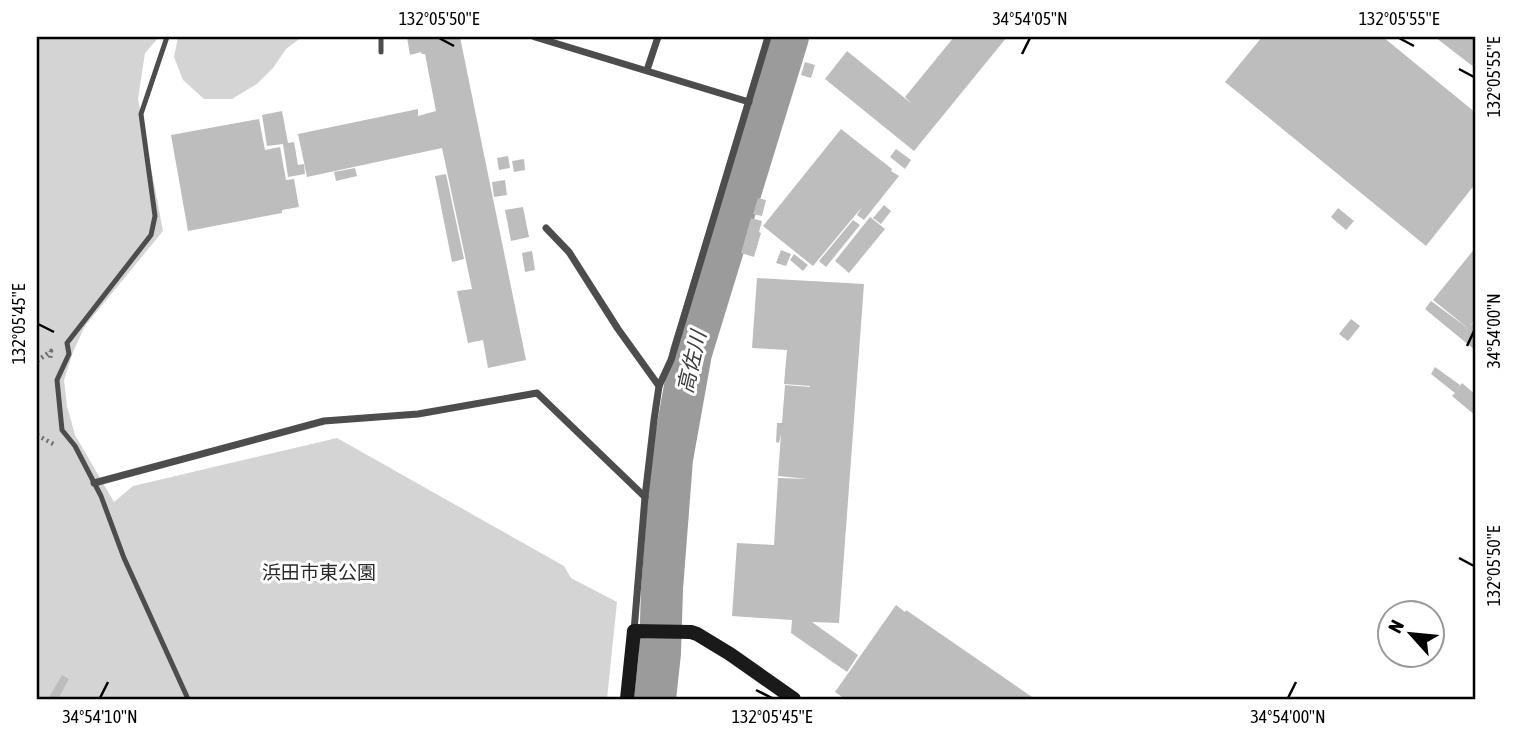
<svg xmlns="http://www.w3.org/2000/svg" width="1513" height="736" font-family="'Asap Condensed','Noto Sans JP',sans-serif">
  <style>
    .green { fill: #d4d4d4 }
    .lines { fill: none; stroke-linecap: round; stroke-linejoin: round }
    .river { stroke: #9b9b9b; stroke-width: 42 }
    .building { fill: #bdbdbd }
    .path { stroke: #6f6f6f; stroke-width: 4.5; stroke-dasharray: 2 3.5; stroke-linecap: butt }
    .lane { stroke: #4d4d4d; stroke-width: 5 }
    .street { stroke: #4d4d4d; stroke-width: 7 }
    .secondary { stroke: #1a1a1a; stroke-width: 14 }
    .ticks { fill: none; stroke: #000; stroke-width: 2.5 }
    .labels { text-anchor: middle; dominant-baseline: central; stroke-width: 6; stroke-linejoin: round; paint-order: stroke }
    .park-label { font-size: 19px; fill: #2b2b2b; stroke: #fff }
    .water-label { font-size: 21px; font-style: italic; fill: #3c3c3c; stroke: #fff }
    .neatline { fill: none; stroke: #000; stroke-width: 2.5 }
    .ticks-label { font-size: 18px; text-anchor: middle; fill: #000 }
  </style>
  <rect width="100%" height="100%" fill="#fff"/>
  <g class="green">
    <path d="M37,37H159L145,53L138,99L163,231L85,326L73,352L64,380L67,406L75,435L114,502L133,486L337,438L564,566L571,578L617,602L607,699H37Z"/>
    <path d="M178,37H302L286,49L273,68L257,84L232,99H204L183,80L174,57Z"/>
  </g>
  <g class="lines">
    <path class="river" d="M655,699L660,653L662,589L672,459L691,353L788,37"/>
  </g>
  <g class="building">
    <path d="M407,37H460L526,360L488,368L483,340L468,343L457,291L472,289L442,148L307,177L298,134L418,109V116L436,111L425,54H422L421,52L410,55Z"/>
    <path d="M954,37H1007L914,151L825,79L847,51L912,104L905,97Z"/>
    <path d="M1262,37H1383L1476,113V183L1426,246L1225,82Z"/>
    <path d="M1435,37H1476V66L1475,68Z"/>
    <path d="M805,62L815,65L811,78L801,75Z"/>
    <path d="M282,111L288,143L294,142L298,165L304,164L305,174L288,177L283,144L267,146L262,115Z"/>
    <path d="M259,119L265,150L280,147L286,180L294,179L299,207L282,210V213L188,231L171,135Z"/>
    <path d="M841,129L892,169L891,171L899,176L864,220L857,215L862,207L813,266L763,226Z"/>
    <path d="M896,149L911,160L905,169L890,157Z"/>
    <path d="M508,156L510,168L499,170L497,158Z"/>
    <path d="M524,159L525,170L514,172L512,161Z"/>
    <path d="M355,168L357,176L336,181L334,172Z"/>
    <path d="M446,174L464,259L452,262L435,176Z"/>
    <path d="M505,180L507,195L494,197L492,182Z"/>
    <path d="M758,198L766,200L762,216L753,214Z"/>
    <path d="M884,205L891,211L881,224L873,218Z"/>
    <path d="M523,207L529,237L511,241L505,210Z"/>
    <path d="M1338,208L1354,221L1346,230L1331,217Z"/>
    <path d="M870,217L885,229L849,273L835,261Z"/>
    <path d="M751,218L762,221L759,232L761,233L754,257L741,253Z"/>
    <path d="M853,220L860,225L826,267L819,261Z"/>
    <path d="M1476,247V318L1470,326L1476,320V351L1425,309L1431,301L1469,329L1433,300Z"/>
    <path d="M781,250L791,254L786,266L776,263Z"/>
    <path d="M532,251L535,270L525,272L522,253Z"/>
    <path d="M794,254L808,265L803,271L790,260Z"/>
    <path d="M757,278L864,284L839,623L812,622L858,655L847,672L791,633L792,620L732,616L737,543L774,545L778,478L808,479L778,476L781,434L779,443L776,442L777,423H782L785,385L810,387V386L784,384L787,350L752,348Z"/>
    <path d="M1351,319L1360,326L1348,341L1339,334Z"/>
    <path d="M1435,367L1460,385L1456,391L1462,383L1476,395V416L1452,396L1455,393L1431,374Z"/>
    <path d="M896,605L905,612L906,610L1035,699H845L835,692Z"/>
    <path d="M62,675L69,679L58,699H48Z"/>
  </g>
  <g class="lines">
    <g class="path">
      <path d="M37,361L51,351L50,359"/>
      <path d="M37,435L55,445"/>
    </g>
    <g class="lane">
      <path d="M167,37L141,114L155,216L151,235L67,343L69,354L57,380L62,430L75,446L101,496L124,558L188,699"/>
      <path d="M381,37V52"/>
    </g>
    <g class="street">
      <path d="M535,37L749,102"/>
      <path d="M647,70L658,37"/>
      <path d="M546,228L569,252L618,329L659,386"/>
      <path d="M94,483L324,421L418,414L537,393L645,497"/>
      <path d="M634,631L645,497L654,420L659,386L671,360L768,37"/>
    </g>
    <path class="secondary" d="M627,699L634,631L691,632L697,634L730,654L794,699"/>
  </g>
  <path class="ticks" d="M439,38L454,46M1399,38L1414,46M1022,54L1030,38M1459,69L1474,77M38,324L54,332M1467,346L1474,331M1459,558L1474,566M756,690L772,698M100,698L108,682M1288,698L1296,682"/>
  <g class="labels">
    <g class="park-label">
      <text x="319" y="572">浜田市東公園</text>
    </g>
    <g class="water-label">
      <text transform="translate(691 362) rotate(-77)">高佐川</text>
    </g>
  </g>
  <rect width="1513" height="736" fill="none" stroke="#ffffff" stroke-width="77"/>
  <g transform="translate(1411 634) rotate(297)"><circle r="33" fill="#ffffff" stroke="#999999" stroke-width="2"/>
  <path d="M0-5L12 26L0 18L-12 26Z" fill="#000000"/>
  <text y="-10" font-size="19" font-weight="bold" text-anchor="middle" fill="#000000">N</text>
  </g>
  <rect x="38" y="38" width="1436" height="660" class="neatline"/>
  <g class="ticks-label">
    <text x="439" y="25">132°05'50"E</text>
    <text x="1030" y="25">34°54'05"N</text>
    <text x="1399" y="25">132°05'55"E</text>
    <text transform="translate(1494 77) rotate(-90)" y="6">132°05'55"E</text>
    <text transform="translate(19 324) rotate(-90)" y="6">132°05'45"E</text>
    <text transform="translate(1494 331) rotate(-90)" y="6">34°54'00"N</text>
    <text transform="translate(1494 566) rotate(-90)" y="6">132°05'50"E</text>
    <text x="100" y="723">34°54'10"N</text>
    <text x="772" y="723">132°05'45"E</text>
    <text x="1288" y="723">34°54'00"N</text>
  </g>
</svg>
